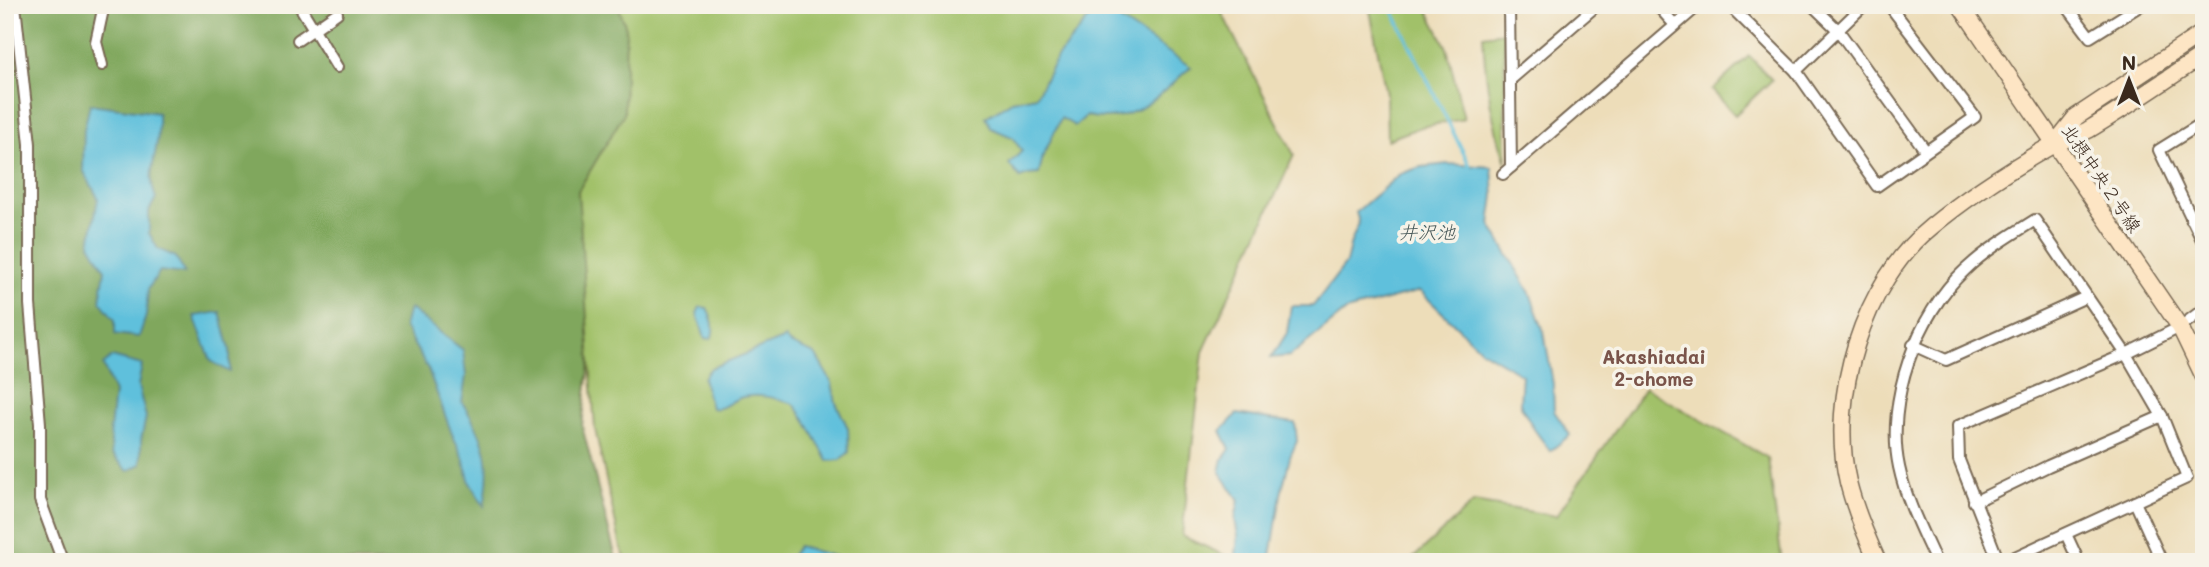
<svg xmlns="http://www.w3.org/2000/svg" width="2209" height="567" font-family="Mali,'Klee One',sans-serif">
  <style>
    .green { fill: #a1c169; stroke: #6e7644; stroke-width: 2 }
    .forest { fill: #80a75d; stroke: #5e683e; stroke-width: 2 }
    .water { fill: #5ec0dc; stroke: #4c757d; stroke-width: 2 }
    .lines { fill: none; stroke-linecap: round; stroke-linejoin: round }
    .stream { stroke: #5ec0dc; stroke-width: 3.5 }
    .street-casing { stroke: #796954; stroke-width: 14 }
    .secondary-casing { stroke: #796954; stroke-width: 19 }
    .street { stroke: #fff; stroke-width: 10 }
    .secondary { stroke: #fde5c4; stroke-width: 16 }
    .labels { text-anchor: middle; dominant-baseline: central; stroke-width: 7; stroke-linejoin: round; paint-order: stroke }
    .street-label { font-size: 18px; fill: #3b2a1e; stroke: #f7f3e8 }
    .water-label { font-size: 19px; font-style: italic; fill: #465757; stroke: #f7f3e8 }
    .neighbourhood-label { font-size: 19px; font-weight: bold; fill: #7a544a; stroke: #f7f3e8 }
  </style>
  <rect width="100%" height="100%" fill="#f7f3e8"/>
  <filter id="ink" filterUnits="userSpaceOnUse"><feTurbulence type="fractalNoise" baseFrequency=".0143" numOctaves="2"/><feDisplacementMap in="SourceGraphic" scale="14" xChannelSelector="R" yChannelSelector="G"/><feConvolveMatrix kernelMatrix="1 2 1 2 8 2 1 2 1" color-interpolation-filters="sRGB"/></filter>
  <filter id="wash" filterUnits="userSpaceOnUse"><feTurbulence type="fractalNoise" baseFrequency=".00686" numOctaves="4" result="noise"/><feDisplacementMap in="SourceGraphic" scale="28" xChannelSelector="R" yChannelSelector="G"/><feGaussianBlur stdDeviation="1.57" result="paint"/><feColorMatrix in="noise" values="0 0 0 0 0 0 0 0 0 0 0 0 0 0 0 0 0 1.4 0 .05"/><feComposite in="paint" operator="in"/></filter>
  <g filter="url(#wash)">
    <rect width="100%" height="100%" fill="#edddb9"/>
    <g class="green">
      <path d="M357,5H1218L1294,155L1203,352L1182,536L1239,562H627L621,548L595,429L590,361Z"/>
      <path d="M1369,5H1425L1447,48L1464,119L1421,127L1387,140L1386,94Z"/>
      <path d="M1504,32L1506,163C1491,120 1485,80 1483,35Z"/>
      <path d="M1749,56L1772,80L1735,115L1712,90Z"/>
      <path d="M1645,388L1768,458L1782,562H1409L1474,502L1556,516Z"/>
    </g>
    <path class="forest" d="M5,5H385L387,10L421,5H618L626,28L624,114L578,191L590,361L582,426L617,562H5Z"/>
    <g class="water">
      <path d="M1099,6L1191,67C1157,96 1135,126 1086,116L1075,126L1061,118L1043,156L1039,174L1028,175L1020,178L1009,164L1022,151L1012,137L991,128L986,117L1012,101L1036,96L1057,57Z"/>
      <path d="M90,104L158,113C158,123 159,133 157,142C154,165 147,175 156,198L149,211V233L158,249L176,257L185,274L160,271L148,289L146,316L139,337L115,334V320L100,301L105,270L90,244L98,198L83,170L84,130Z"/>
      <path d="M1448,164L1492,167L1494,196L1490,224L1530,293L1544,332L1553,384L1554,411L1570,435L1550,451L1534,429L1520,404L1522,375L1481,350L1420,291L1346,311L1290,356L1271,358L1287,333L1291,306H1313L1346,263L1351,242L1359,223L1356,212L1400,174L1421,167Z"/>
      <path d="M700,307L707,308C712,318 716,328 711,339L705,338L697,313Z"/>
      <path d="M409,308L463,350L466,376L462,402C486,442 493,458 484,506L470,483L463,457L452,434L428,369L404,327Z"/>
      <path d="M220,312L230,350V372L211,361L194,316Z"/>
      <path d="M785,338L789,343L815,354L832,383L836,403L848,428L849,452L841,460L828,461L805,419L794,404C776,398 755,392 737,399C726,404 723,410 711,408L703,378L711,368Z"/>
      <path d="M112,357L142,365L138,386L146,417L141,440V464L128,471L112,454L110,430L114,393L103,365Z"/>
      <path d="M1237,414L1295,423L1297,441L1290,457L1281,494L1270,562H1235L1238,536L1235,519L1239,500L1220,472L1223,459L1230,449L1221,431Z"/>
      <path d="M798,546L843,559L850,562H791L789,560Z"/>
    </g>
    <g class="lines">
      <path class="stream" d="M1390,5L1470,166"/>
    </g>
  </g>
  <g filter="url(#ink)">
    <g class="lines">
      <defs>
        <g id="street">
          <path d="M15,5L30,144V304L40,424V500L63,562"/>
          <path d="M299,5L337,67"/>
          <path d="M1509,5L1511,167"/>
          <path d="M1657,5L1675,25"/>
          <path d="M1729,5L1796,71L1877,186L1975,117L1889,5"/>
          <path d="M1812,5L1838,30L1925,150"/>
          <path d="M2066,5L2090,37L2141,5"/>
          <path d="M298,40L337,13"/>
          <path d="M102,65L96,42L104,5"/>
          <path d="M1796,71L1864,5"/>
          <path d="M1510,80L1597,5"/>
          <path d="M2204,122L2159,150L2204,244"/>
          <path d="M1503,174L1699,5"/>
          <path d="M2191,219L2204,210"/>
          <path d="M1913,345L1946,360L2086,297"/>
          <path d="M1974,502L2048,466L2162,416"/>
          <path d="M2135,502L2162,562"/>
          <path d="M2066,534L2079,562"/>
          <path d="M1936,562C1922,531 1906,500 1899,467C1885,402 1917,314 1965,270C1986,250 2011,235 2035,220L2126,354L2162,416L2187,478L2004,562"/>
          <path d="M1999,562L1959,460L1958,426L2126,354L2180,327L2204,309"/>
        </g>
        <g id="secondary">
          <path d="M1960,5L2180,327L2204,377"/>
          <path d="M2057,141L2076,117L2204,32"/>
          <path d="M1878,562C1866,536 1855,510 1848,482C1828,398 1863,282 1931,227C1968,196 2012,168 2054,144C2065,139 2077,136 2088,130C2127,107 2165,80 2204,55"/>
        </g>
      </defs>
      <use href="#street" class="street-casing"/>
      <use href="#secondary" class="secondary-casing"/>
      <use href="#street" class="street"/>
      <use href="#secondary" class="secondary"/>
    </g>
  </g>
  <g class="labels">
    <g class="street-label">
      <text transform="translate(2102 178) rotate(56)">北摂中央２号線</text>
    </g>
    <g class="water-label">
      <text x="1427" y="231">井沢池</text>
    </g>
    <g class="neighbourhood-label">
      <text x="1654" y="356">Akashiadai<tspan x="1654" dy="22">2-chome</tspan></text>
    </g>
  </g>
  <rect width="2209" height="567" fill="none" stroke="#f7f3e8" stroke-width="28"/>
  <g transform="translate(2129 80)" stroke="#f7f3e8" stroke-width="5" paint-order="stroke">
  <path d="M0-5L12 26L0 18L-12 26Z" fill="#3b2a1e"/>
  <text y="-10" font-size="19" font-weight="bold" text-anchor="middle" fill="#3b2a1e">N</text>
  </g>
</svg>
